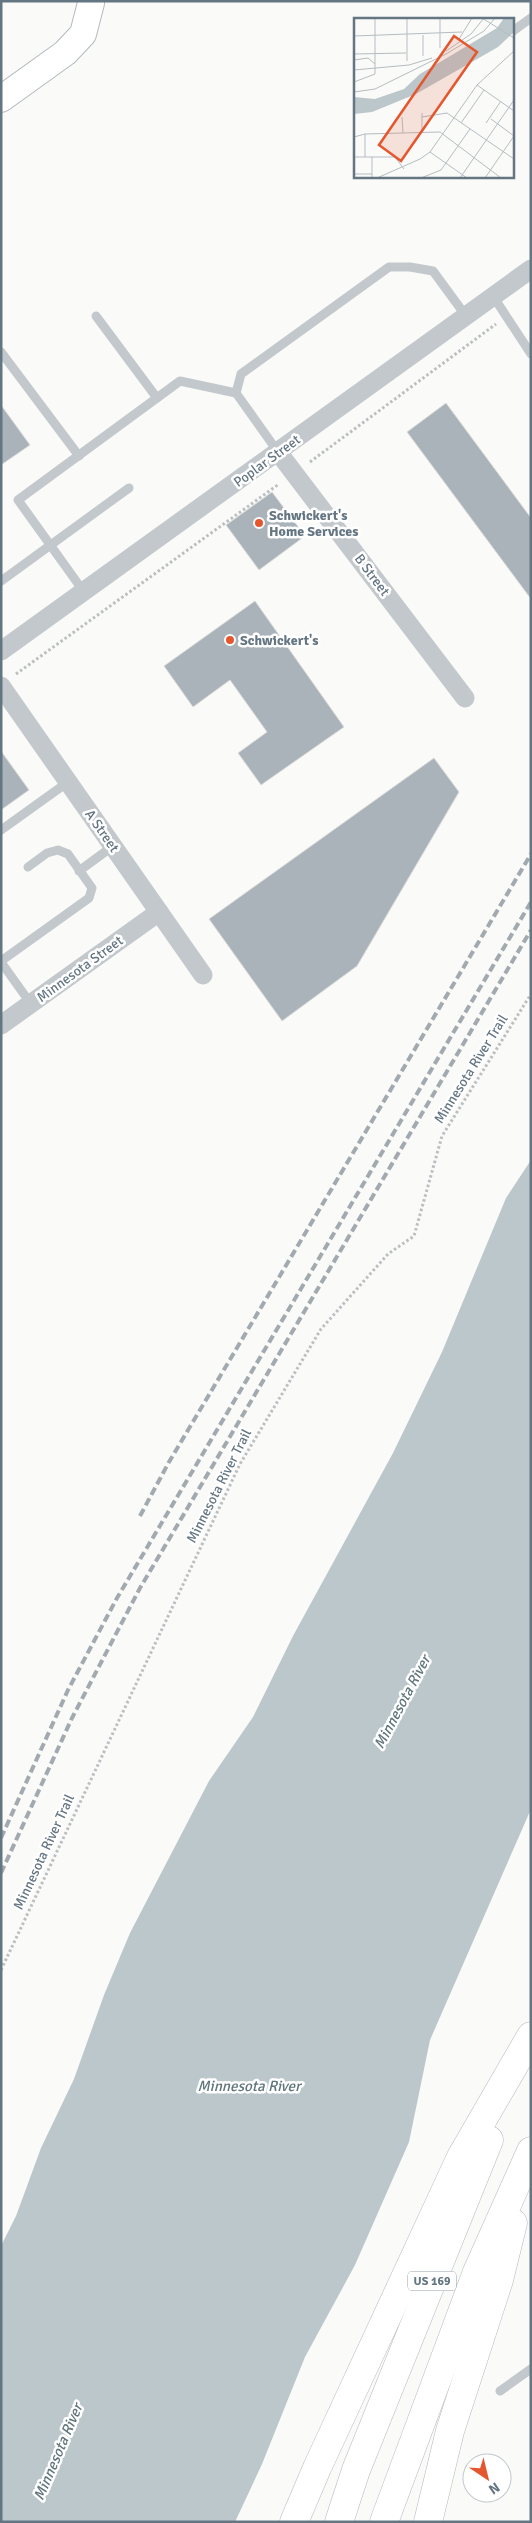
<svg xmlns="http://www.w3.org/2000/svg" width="532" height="2523" font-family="Signika,sans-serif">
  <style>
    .water { fill: #bbc7cb }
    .building { fill: #aab3b9; stroke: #dcdcda }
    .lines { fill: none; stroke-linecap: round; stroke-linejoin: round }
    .secondary-casing { stroke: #b3babf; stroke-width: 28 }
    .highway-casing { stroke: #b4b9bd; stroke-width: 29 }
    .path { stroke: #bbbfc2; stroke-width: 3; stroke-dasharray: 2.5 2.5; stroke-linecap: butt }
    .lane { stroke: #c3c8cc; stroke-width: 9 }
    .street { stroke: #c3c8cc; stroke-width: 19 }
    .secondary { stroke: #fff; stroke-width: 26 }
    .highway { stroke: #fff; stroke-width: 28 }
    .rail { stroke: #a2aab0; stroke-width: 4; stroke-dasharray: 8 4; stroke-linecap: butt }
    .poi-dot { fill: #e4572e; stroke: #fff; stroke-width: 2 }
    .labels { text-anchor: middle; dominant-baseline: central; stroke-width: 5; stroke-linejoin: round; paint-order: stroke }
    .shield { fill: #fff; stroke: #939fa8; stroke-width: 1 }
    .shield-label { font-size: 12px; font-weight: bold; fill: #657683 }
    .street-label { font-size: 14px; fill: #657683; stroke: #fff }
    .poi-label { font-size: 14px; font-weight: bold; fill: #657683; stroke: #fff; text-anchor: start }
    .water-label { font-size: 15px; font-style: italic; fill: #60757c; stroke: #fff }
    .inset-road { fill: none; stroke: #b5bdc2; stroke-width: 1 }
    .view { fill: #e4572e; fill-opacity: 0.15; stroke: #e4572e; stroke-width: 2.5 }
    .inset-edge { fill: none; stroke: #657683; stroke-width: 2.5 }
  </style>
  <rect width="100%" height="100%" fill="#fafaf8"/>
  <path class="water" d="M531,1160V1809L430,2040L409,2142L355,2265L305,2357L262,2464L235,2522H1V2246L16,2216L41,2148L74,2079L104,1995L130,1933L209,1781L253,1717L293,1636L393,1453L442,1352L506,1198Z"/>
  <g class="building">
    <path d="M446,403L531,518V599L407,432Z"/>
    <path d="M1,405L30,445L1,465Z"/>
    <path d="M272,492L305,536L259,570L226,525Z"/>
    <path d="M255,601L344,727L261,785L238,753L267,732L230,680L193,707L164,666Z"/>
    <path d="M1,751L29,790L1,810Z"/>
    <path d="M434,758L459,792L357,966L282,1021L209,919Z"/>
  </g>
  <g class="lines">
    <defs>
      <path id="secondary" d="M1,99L65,53L83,34L91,3"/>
      <g id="highway">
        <path d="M294,2522L317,2468L461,2157L531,2036"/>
        <path d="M339,2522L356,2470L489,2140"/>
        <path d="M384,2522L477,2272L531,2151"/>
        <path d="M428,2522L450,2431L499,2280L513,2223"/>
      </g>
    </defs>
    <use href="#secondary" class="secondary-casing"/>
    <use href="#highway" class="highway-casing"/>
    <g class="path">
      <path d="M310,462L496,324"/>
      <path d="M16,674L279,484"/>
      <path d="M1,1970L240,1464L321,1329L388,1254L414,1236L442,1136L531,994"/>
    </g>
    <g class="lane">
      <path d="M513,31L531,18"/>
      <path d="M493,296L531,354"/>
      <path d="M96,316L157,398"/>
      <path d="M1,352L79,456"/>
      <path d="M278,452L236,393L241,374L389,267H410L433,271L466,316"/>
      <path d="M1,581L129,488"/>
      <path d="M84,592L18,500L180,381L236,393"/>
      <path d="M1,830L68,782"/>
      <path d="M79,871L113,846"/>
      <path d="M1,961L89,898L92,888L68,854L58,850L47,853L28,867"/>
      <path d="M1,962L31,1004"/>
      <path d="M500,2391L531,2369"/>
    </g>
    <g class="street">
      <path d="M278,452L465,698"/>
      <path d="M1,651L531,269"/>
      <path d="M1,686L203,975"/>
      <path d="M1,1025L159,912"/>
    </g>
    <use href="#secondary" class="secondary"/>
    <use href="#highway" class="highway"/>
    <g class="rail">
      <path d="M140,1516L169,1462L531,854"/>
      <path d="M1,1838L68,1690L117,1598L531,902"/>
      <path d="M1,1873L72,1718L140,1588L531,930"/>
    </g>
  </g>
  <g class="poi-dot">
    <circle cx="259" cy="523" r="5"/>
    <circle cx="230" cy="640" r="5"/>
  </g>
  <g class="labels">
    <rect class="shield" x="408" y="2271.5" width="48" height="19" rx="4"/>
    <g class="shield-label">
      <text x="432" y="2281">US 169</text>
    </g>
    <g class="street-label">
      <text transform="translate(267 461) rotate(-36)">Poplar Street</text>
      <text transform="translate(372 575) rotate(53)">B Street</text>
      <text transform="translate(102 831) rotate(55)">A Street</text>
      <text transform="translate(80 969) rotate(-36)">Minnesota Street</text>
      <text transform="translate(471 1069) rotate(-58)">Minnesota River Trail</text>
      <text transform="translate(219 1486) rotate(-63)">Minnesota River Trail</text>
      <text transform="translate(44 1852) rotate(-65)">Minnesota River Trail</text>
    </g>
    <g class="poi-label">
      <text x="269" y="515">Schwickert's<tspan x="269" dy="16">Home Services</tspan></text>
      <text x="240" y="640">Schwickert's</text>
    </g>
    <g class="water-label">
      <text transform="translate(402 1702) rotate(-62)">Minnesota River</text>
      <text x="249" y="2086">Minnesota River</text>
      <text transform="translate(58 2452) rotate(-67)">Minnesota River</text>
    </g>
  </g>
  <g transform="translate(354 18)">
    <rect width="160" height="160" fill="#fafaf8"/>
    <path d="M150,0H160V14L144,29L62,76L18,94L0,96V79L21,81L50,71L66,56L143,10Z" fill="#bbc7cb"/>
    <path class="inset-road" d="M128,0L160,20M69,17V38M0,18L108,14M105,21L118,0M86,30V0M92,33L117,16L130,0M0,36L52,35M21,36V0M0,42L14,40L21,46M53,43V0M0,52L55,47L78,40M0,64L21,56V36M123,67L160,93M0,74L21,71L92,36L130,13L141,0M48,99L49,115M68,99L93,95L160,141M137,101L160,118M107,105L130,72M132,105L147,83M68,115V95M11,116V139M0,119L11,116L86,114L147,160M76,134L113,160M0,139H41L50,151M18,139V160M0,156H18M23,160L66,141L76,134L123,67L160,33M67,160L87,152L116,111M106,160L160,82M131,160L160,118"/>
    <path class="view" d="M100,18L123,34L47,143L25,127Z"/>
    <rect width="160" height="160" class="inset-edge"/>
  </g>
  <rect width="532" height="2523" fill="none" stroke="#657683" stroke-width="5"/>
  <g transform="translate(487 2478) rotate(145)"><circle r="24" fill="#ffffff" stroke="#c1c8cd"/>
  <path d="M0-4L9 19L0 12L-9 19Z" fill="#e4572e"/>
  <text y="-8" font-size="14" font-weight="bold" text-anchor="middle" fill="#657683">N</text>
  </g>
</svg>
